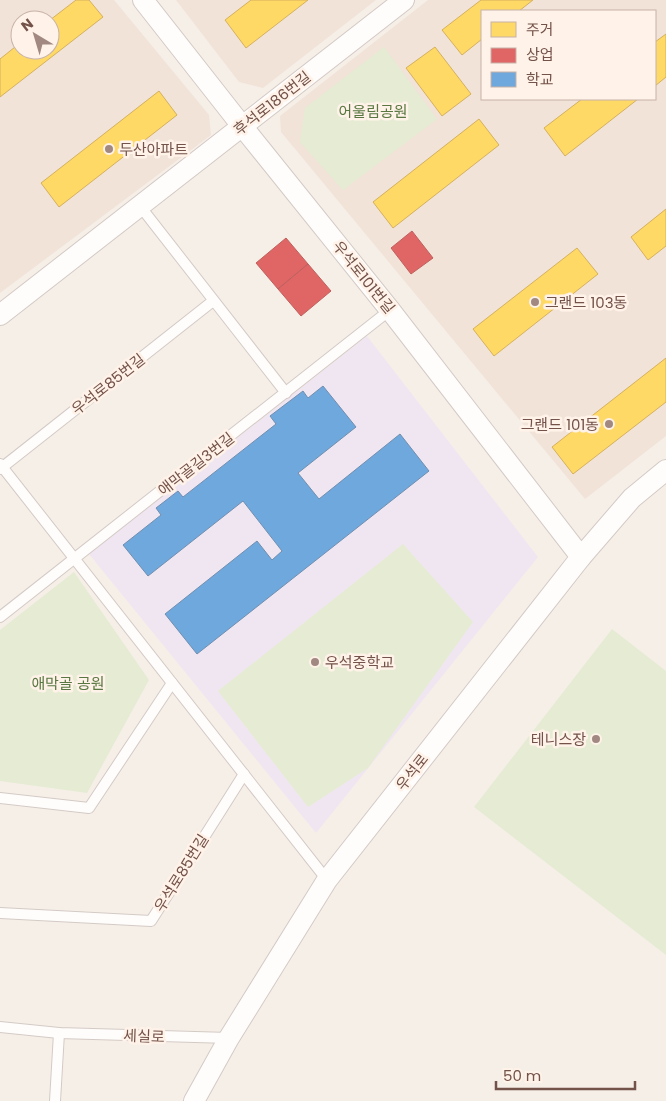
<svg xmlns="http://www.w3.org/2000/svg" width="666" height="1101" font-family="Poppins,'Noto Sans KR',sans-serif">
  <style>
    .residential { fill: #f1e3d8; fill-rule: evenodd }
    .education { fill: #f0e6f1 }
    .green { fill: #e5ecd3 }
    .homes { fill: #ffd966; stroke: #d5b05d }
    .shops { fill: #e06666; stroke: #bf605d }
    .schools { fill: #6fa8dc; stroke: #708eb0 }
    .lines { fill: none; stroke-linecap: round; stroke-linejoin: round }
    .service-casing { stroke: #d4cac5; stroke-width: 12 }
    .minor-casing { stroke: #d4cac5; stroke-width: 22 }
    .service { stroke: #fefdfc; stroke-width: 10 }
    .minor { stroke: #fefdfc; stroke-width: 20 }
    .poi-dot { fill: #a18981; stroke: #fff2e8; stroke-width: 2 }
    .labels { text-anchor: middle; dominant-baseline: central; stroke-width: 5; stroke-linejoin: round; paint-order: stroke }
    .street-label { font-size: 15px; fill: #735249; stroke: #fff2e8 }
    .park-label { font-size: 15px; fill: #597841; stroke: #fff2e8 }
    .poi-label { font-size: 15px; fill: #735249; stroke: #fff2e8; text-anchor: start }
  </style>
  <rect width="100%" height="100%" fill="#f6efe8"/>
  <g class="residential">
    <path d="M0,0H114L209,115L211,135L0,293ZM20,20H50V50H20Z"/>
    <path d="M176,0H376L263,88L239,82Z"/>
    <path d="M428,0H666V436L585,499L281,132L280,116ZM482,11H655V99H482Z"/>
  </g>
  <path class="education" d="M367,336L538,557L316,833L89,554Z"/>
  <g class="green">
    <path d="M384,47L437,119L343,190L300,142L305,108Z"/>
    <path d="M403,544L473,622L368,768L308,807L218,691Z"/>
    <path d="M74,572L149,680L87,793L0,781V630Z"/>
    <path d="M612,629L666,671V955L474,807Z"/>
  </g>
  <g class="homes">
    <path d="M76,0H89L103,17L0,97V59L20,43V50H50V20Z"/>
    <path d="M251,0H308L246,48L225,20Z"/>
    <path d="M481,0H533L519,11H482V39L462,55L442,30Z"/>
    <path d="M666,34V77L655,86V42Z"/>
    <path d="M435,47L471,94L442,116L406,68Z"/>
    <path d="M159,91L177,115L59,207L41,183Z"/>
    <path d="M582,99H638L565,156L544,128Z"/>
    <path d="M479,119L499,145L393,228L373,202Z"/>
    <path d="M666,209V246L648,260L631,237Z"/>
    <path d="M577,248L598,274L494,356L473,329Z"/>
    <path d="M666,358V402L573,474L552,447Z"/>
  </g>
  <g class="shops">
    <path d="M412,231L433,258L411,274L391,248Z"/>
    <path d="M286,238L308,264L278,289L256,263Z"/>
    <path d="M308,264L331,291L301,316L278,289Z"/>
  </g>
  <path class="schools" d="M323,386L356,427L298,473L319,499L400,434L429,471L197,654L165,614L257,541L272,560L282,551L243,501L148,576L123,545L161,515L156,508L178,491L183,497L276,424L270,416L303,391L308,398Z"/>
  <g class="lines">
    <defs>
      <g id="service">
        <path d="M140,206L286,393"/>
        <path d="M0,464L327,880"/>
        <path d="M0,469L213,301"/>
        <path d="M0,617L390,310"/>
        <path d="M0,798L89,808L172,683"/>
        <path d="M0,913L151,921L244,774"/>
        <path d="M0,1027L59,1033L229,1038"/>
        <path d="M55,1101L59,1033"/>
      </g>
      <g id="minor">
        <path d="M143,0L242,126L390,310L581,557"/>
        <path d="M0,315L404,0"/>
        <path d="M194,1101L229,1038L327,880L581,557L632,498L666,470"/>
      </g>
    </defs>
    <use href="#service" class="service-casing"/>
    <use href="#minor" class="minor-casing"/>
    <use href="#service" class="service"/>
    <use href="#minor" class="minor"/>
  </g>
  <g class="poi-dot">
    <circle cx="109" cy="149" r="5"/>
    <circle cx="535" cy="302" r="5"/>
    <circle cx="609" cy="424" r="5"/>
    <circle cx="315" cy="662" r="5"/>
    <circle cx="596" cy="739" r="5"/>
  </g>
  <g class="labels">
    <g class="street-label">
      <text transform="translate(272 103) rotate(-38)">후석로186번길</text>
      <text transform="translate(364 277) rotate(51)">우석로101번길</text>
      <text transform="translate(108 384) rotate(-38)">우석로85번길</text>
      <text transform="translate(196 464) rotate(-38)">애막골길3번길</text>
      <text transform="translate(412 772) rotate(-52)">우석로</text>
      <text transform="translate(181 873) rotate(-58)">우석로85번길</text>
      <text transform="translate(144 1036) rotate(2)">세실로</text>
    </g>
    <g class="park-label">
      <text x="373" y="111">어울림공원</text>
      <text x="68" y="683">애막골 공원</text>
    </g>
    <g class="poi-label">
      <text x="119" y="149">두산아파트</text>
      <text x="545" y="302">그랜드 103동</text>
      <text x="599" y="424" text-anchor="end">그랜드 101동</text>
      <text x="325" y="662">우석중학교</text>
      <text x="586" y="739" text-anchor="end">테니스장</text>
    </g>
  </g>
  <rect x="481" y="10" width="175" height="90" fill="#fff2e8" stroke="#c7b2a8"/>
  <rect x="491" y="22" width="25" height="15" fill="#ffd966" stroke="#c7b2a8"/>
  <text x="526" y="35" font-size="15" fill="#735249">주거</text>
  <rect x="491" y="48" width="25" height="15" fill="#e06666" stroke="#c7b2a8"/>
  <text x="526" y="60" font-size="15" fill="#735249">상업</text>
  <rect x="491" y="72" width="25" height="15" fill="#6fa8dc" stroke="#c7b2a8"/>
  <text x="526" y="85" font-size="15" fill="#735249">학교</text>
  <g transform="translate(35 35) rotate(322)"><circle r="24" fill="#fff2e8" stroke="#c7b2a8"/>
  <path d="M0-4L9 19L0 12L-9 19Z" fill="#a18981"/>
  <text y="-8" font-size="14" font-weight="bold" text-anchor="middle" fill="#735249">N</text>
  </g>
  <path d="M496 1081v8h139v-8" fill="none" stroke="#735249" stroke-width="2.5"/>
  <text x="503" y="1081" font-size="15" fill="#735249" stroke="#fff2e8" stroke-width="4" paint-order="stroke">50 m</text>
</svg>
